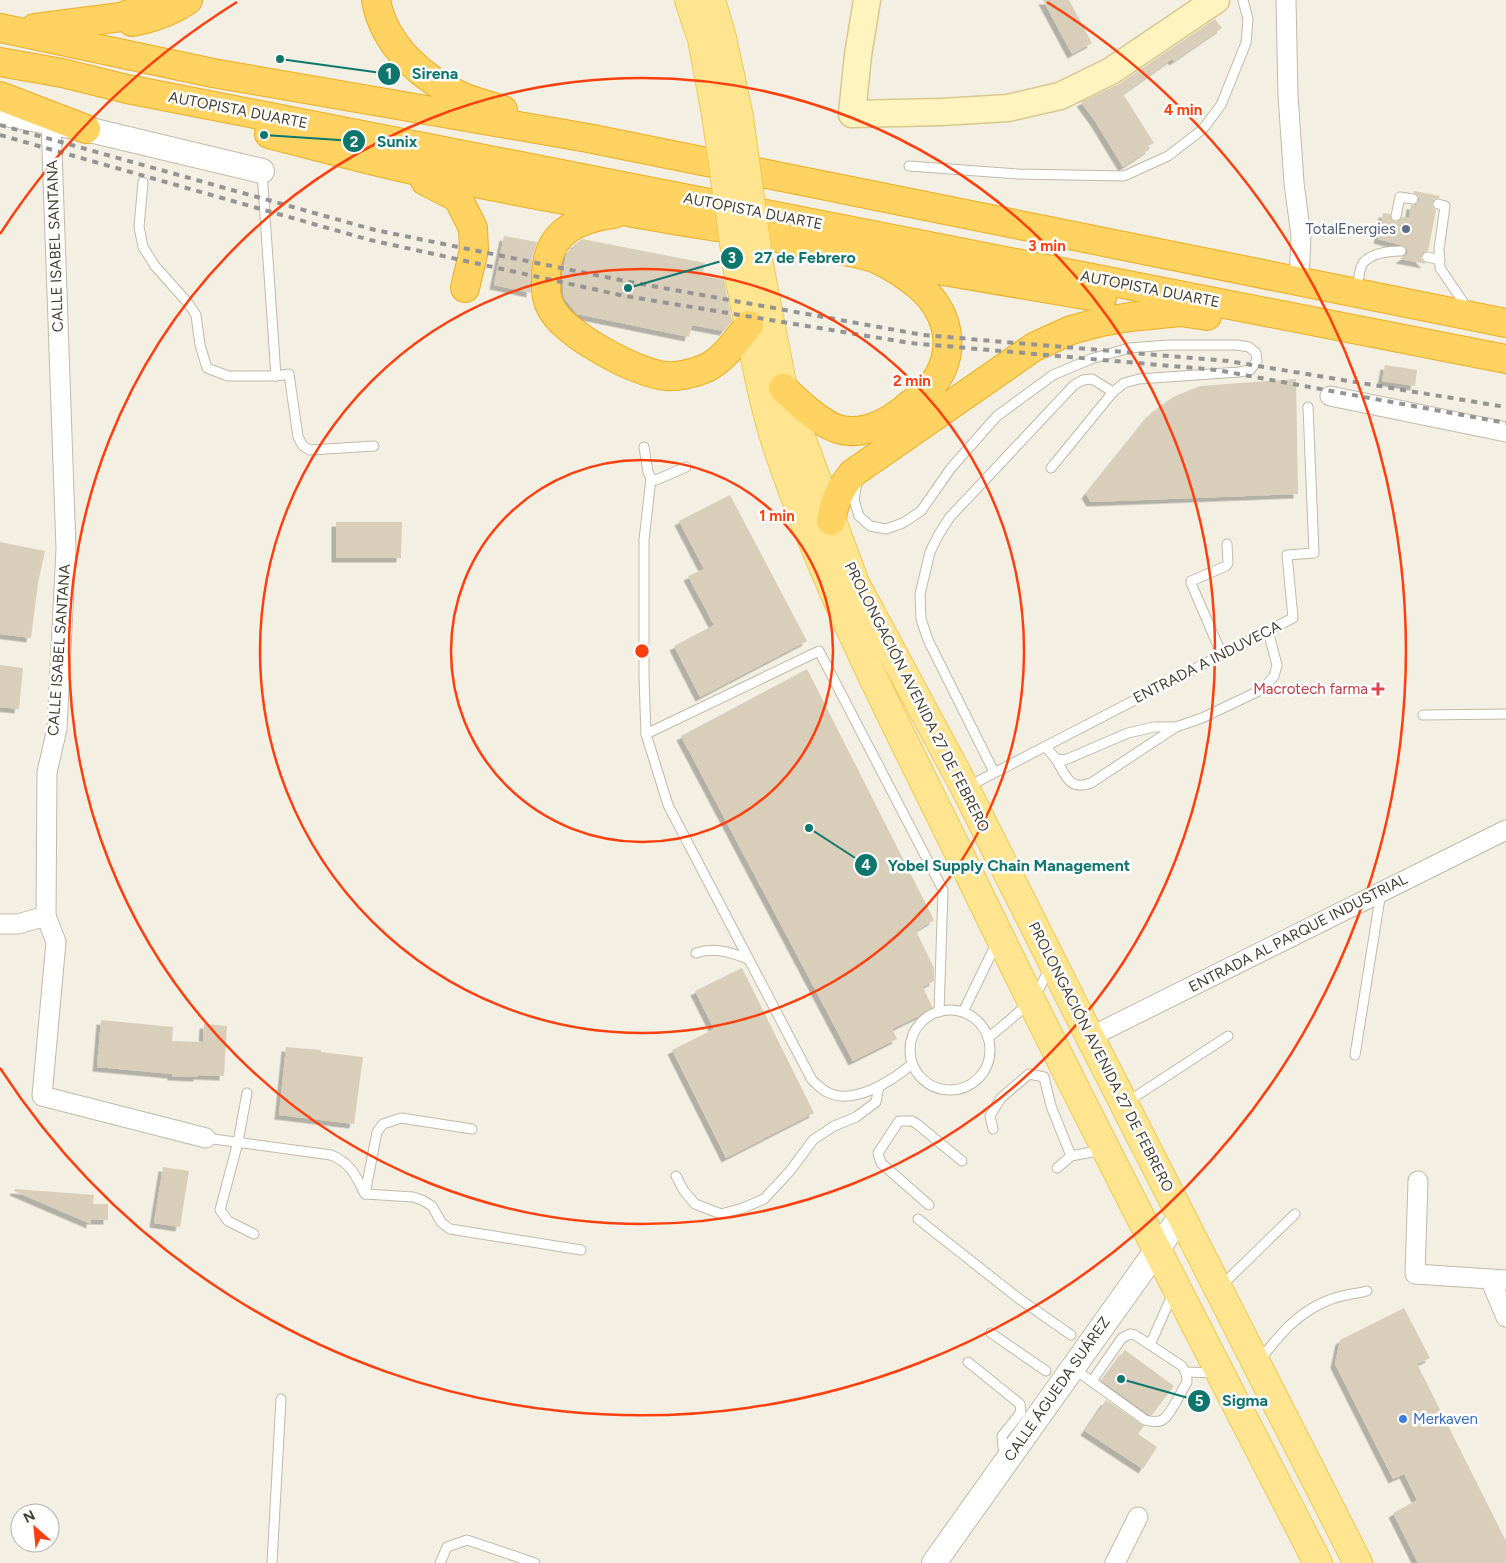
<svg xmlns="http://www.w3.org/2000/svg" width="1506" height="1563" font-family="Figtree,sans-serif">
  <style>
    .building { fill: #d9ceb9; filter: url(#shadow) }
    .lines { fill: none; stroke-linecap: round; stroke-linejoin: round }
    .service-casing { stroke: #c2baa7; stroke-width: 11 }
    .minor-casing { stroke: #c2baa7; stroke-width: 21 }
    .tertiary-casing { stroke: #c2baa7; stroke-width: 26 }
    .secondary-casing { stroke: #d7c88d; stroke-width: 29 }
    .primary-casing { stroke: #efc954; stroke-width: 30 }
    .motorway-casing { stroke: #ecad23; stroke-width: 30 }
    .service { stroke: #fff; stroke-width: 9 }
    .minor { stroke: #fff; stroke-width: 19 }
    .tertiary { stroke: #fff; stroke-width: 24 }
    .secondary { stroke: #fff3c0; stroke-width: 26 }
    .primary { stroke: #ffe58f; stroke-width: 28 }
    .motorway { stroke: #ffd361; stroke-width: 28 }
    .rail { stroke: #949494; stroke-width: 4; stroke-dasharray: 6 6; stroke-linecap: butt }
    .primary-bridge-casing { stroke: #efc954; stroke-width: 30; stroke-linecap: butt }
    .primary-bridge { stroke: #ffe58f; stroke-width: 28 }
    .ring { fill: none; stroke: #ff3f0d; stroke-width: 2.5 }
    .service-dot { fill: #5c6f8a; stroke: #fff; stroke-width: 2 }
    .health-dot { fill: #e0444e; stroke: #fff; stroke-width: 2 }
    .shop-dot { fill: #3f7fe0; stroke: #fff; stroke-width: 2 }
    .labels { text-anchor: middle; dominant-baseline: central; stroke-width: 5; stroke-linejoin: round; paint-order: stroke }
    .street-label { font-size: 15px; fill: #453f32; stroke: #fff }
    .service-label { font-size: 15px; fill: #4e5e75; stroke: #fff; text-anchor: end }
    .health-label { font-size: 15px; fill: #be3a42; stroke: #fff; text-anchor: end }
    .shop-label { font-size: 15px; fill: #366cbe; stroke: #fff; text-anchor: start }
    .centre { fill: #ff3f0d; stroke: #fff; stroke-width: 2.5 }
    .ring-label { font-size: 15px; text-anchor: middle; font-weight: bold; fill: #ff3f0d; stroke: #fff; stroke-width: 5; stroke-linejoin: round; paint-order: stroke }
    .leader { fill: none; stroke: #0f766e; stroke-width: 2 }
    .callout-dot { fill: #0f766e; stroke: #fff; stroke-width: 2 }
    .mark-label { font-size: 15px; text-anchor: middle; font-weight: bold; fill: #fff }
    .callout-label { font-size: 16px; text-anchor: middle; font-weight: bold; fill: #0f766e; stroke: #fff; stroke-width: 5; stroke-linejoin: round; paint-order: stroke }
  </style>
  <defs>
    <filter id="shadow"><feDropShadow dx="-4.5" dy="4.5" stdDeviation="0" flood-color="#0004"/></filter>
  </defs>
  <rect width="100%" height="100%" fill="#f3efe2"/>
  <g class="building">
    <path d="M1043,0H1069L1092,43L1072,54Z"/>
    <path d="M1215,19L1222,28L1174,61L1172,59L1123,94L1154,143L1148,146L1150,149L1123,167L1095,121L1081,102L1119,84Z"/>
    <path d="M1414,191L1440,196L1439,198L1434,199L1432,203L1433,208L1436,210L1428,251L1423,252L1421,256V259L1426,264L1400,259L1407,254V250L1404,246L1378,239L1383,213L1390,214L1392,220L1395,222L1400,220L1402,217L1409,218L1411,205H1416L1419,200V196L1414,193Z"/>
    <path d="M504,236L537,242L532,258L531,293L494,285Z"/>
    <path d="M582,239L705,263L702,275L724,280L732,321L724,331L692,325L689,337L577,314L564,298L562,276L566,255L570,249H573L574,245Z"/>
    <path d="M1385,365L1417,370L1415,386L1382,381Z"/>
    <path d="M1296,379L1298,494L1091,502L1086,494L1151,413L1173,397L1200,386Z"/>
    <path d="M730,495L807,641L700,697L674,646L714,625L688,576L704,569L679,521Z"/>
    <path d="M336,522H402L401,558H336Z"/>
    <path d="M0,542L45,551L38,583L31,638L0,634Z"/>
    <path d="M0,665L23,668L19,709L0,707Z"/>
    <path d="M807,669L934,920L916,931L934,968V981L923,987L933,1009L892,1029L897,1039L853,1061L681,736Z"/>
    <path d="M742,968L814,1113L726,1158L672,1050L714,1029L695,991Z"/>
    <path d="M101,1020L173,1027L172,1041L203,1042L204,1024L227,1026L224,1076L198,1075V1077L172,1076V1074L97,1067Z"/>
    <path d="M286,1047L321,1050V1052L363,1057L354,1124L279,1115Z"/>
    <path d="M163,1167L189,1171L180,1227L154,1223Z"/>
    <path d="M15,1189L94,1195L93,1204H108V1220H91V1224L14,1191Z"/>
    <path d="M1404,1308L1430,1358L1417,1364L1506,1541V1563H1418L1393,1513L1417,1500L1404,1474L1393,1479L1335,1364L1340,1340Z"/>
    <path d="M1125,1350L1174,1386L1152,1415L1148,1414L1102,1381Z"/>
    <path d="M1106,1400L1144,1426L1138,1434L1157,1447L1143,1469L1085,1431Z"/>
  </g>
  <g class="lines">
    <defs>
      <g id="service">
        <path d="M909,166L1018,174L1124,176L1168,156L1203,129L1221,105L1246,43L1248,19L1243,0"/>
        <path d="M262,172L276,376"/>
        <path d="M143,182L139,227L143,247L155,266L188,303L196,315L200,345L207,368L228,376H276L289,374L298,437L303,446L310,450L374,446"/>
        <path d="M1438,204L1445,206L1439,249L1440,268L1468,309"/>
        <path d="M1396,216L1400,197L1413,199"/>
        <path d="M1427,257L1440,260"/>
        <path d="M1357,291C1359,283 1358,270 1363,263C1372,253 1389,251 1401,251"/>
        <path d="M644,447L648,472L651,478L656,480L686,467"/>
        <path d="M651,478L644,540V678L646,734L668,805L812,1080C816,1083 821,1089 827,1092C853,1106 892,1081 912,1064"/>
        <path d="M857,483L854,500L859,516L870,526L886,529L903,523L921,511L951,468L997,416L1053,375L1091,359L1129,348L1168,345H1237L1249,347L1256,353L1257,361L1250,370L1239,372L1139,379L1124,383L1113,392L1051,468"/>
        <path d="M1222,655L1191,583V581L1226,566L1228,563L1227,544"/>
        <path d="M1423,715L1506,714"/>
        <path d="M646,734L819,651L943,890L939,1012"/>
        <path d="M1045,746L1056,759L1065,760L1128,733L1154,727H1176L1202,718L1263,689L1274,676L1277,665L1268,631"/>
        <path d="M1056,759C1066,776 1069,791 1091,783L1176,727"/>
        <path d="M994,772L928,640L921,619L920,594L930,552L939,534L950,517L1074,385L1083,380L1092,379L1113,392"/>
        <path d="M967,787L1293,618L1287,555L1314,553L1308,407"/>
        <path d="M696,953C715,947 730,952 748,959"/>
        <circle cx="950" cy="1050" r="40"/>
        <path d="M963,1012L997,942"/>
        <path d="M988,1038C1016,1014 1036,1003 1049,968"/>
        <path d="M1355,1055L1381,892"/>
        <path d="M247,1093L238,1142L220,1210L228,1221L254,1234"/>
        <path d="M1127,1102L1228,1036"/>
        <path d="M993,1129L990,1116L1001,1098L1029,1074L1044,1077L1051,1106L1071,1156"/>
        <path d="M206,1138L331,1155C352,1164 355,1175 365,1194L413,1197L422,1200L432,1206L441,1222L450,1229L581,1250"/>
        <path d="M1057,1168L1071,1156L1103,1150"/>
        <path d="M676,1176L684,1191L695,1204L721,1214L743,1208L764,1199L790,1171L813,1140L834,1126L856,1117L876,1102L879,1086"/>
        <path d="M365,1194L377,1132L383,1124L401,1118L472,1129"/>
        <path d="M929,1205L881,1163L878,1153L899,1121H912L917,1124L962,1161"/>
        <path d="M918,1219L1018,1298L1071,1335"/>
        <path d="M1220,1287L1295,1214"/>
        <path d="M991,1333L1046,1371"/>
        <path d="M1150,1345L1173,1293"/>
        <path d="M1260,1360C1280,1334 1298,1312 1329,1300C1341,1295 1355,1294 1367,1291"/>
        <path d="M968,1362L1020,1404L1021,1412L1002,1436L1003,1447L1010,1454"/>
        <path d="M1073,1368L1145,1420C1152,1422 1160,1423 1165,1418C1171,1413 1182,1390 1187,1382C1187,1375 1186,1372 1182,1366L1135,1335L1130,1334L1122,1338L1092,1381"/>
        <path d="M1186,1372L1216,1373"/>
        <path d="M272,1563L281,1399"/>
        <path d="M440,1563L447,1547L467,1540L535,1563"/>
      </g>
      <g id="minor">
        <path d="M1286,0L1288,95L1294,183L1301,236L1299,282"/>
        <path d="M51,122L66,549L57,729L47,772L46,916L56,942L42,1096L206,1138"/>
        <path d="M1330,396L1506,432"/>
        <path d="M0,924H18L46,916"/>
        <path d="M1090,1037L1506,830"/>
        <path d="M1418,1181L1415,1274L1506,1280"/>
        <path d="M1490,1279L1506,1317"/>
        <path d="M1115,1563L1138,1517"/>
      </g>
      <g id="tertiary">
        <path d="M0,113L86,129L262,171"/>
        <path d="M934,1563L1181,1216"/>
      </g>
      <path id="secondary" d="M867,0L858,55L852,114L941,112L1008,108L1060,96L1111,71L1216,0"/>
      <g id="primary">
        <path d="M689,0L702,39L716,114"/>
        <path d="M711,0L722,38L739,117"/>
        <path d="M759,265L783,389L855,583L965,788L1090,1037L1358,1563"/>
        <path d="M738,271C751,331 759,393 779,452C826,589 893,719 957,849C1073,1089 1196,1326 1318,1563"/>
      </g>
      <g id="motorway">
        <path d="M376,0C384,45 422,79 463,97C476,102 490,106 503,110"/>
        <path d="M132,22C153,18 171,12 188,0"/>
        <path d="M0,28L213,73L588,138L1506,323"/>
        <path d="M35,28L121,17L139,10L153,0"/>
        <path d="M0,62L62,73L127,89L1506,359"/>
        <path d="M0,96L86,129"/>
        <path d="M269,134C311,145 353,156 395,166C472,184 550,197 628,212C692,224 758,232 822,247C839,250 863,253 879,260C893,267 907,276 919,286C953,316 958,359 926,392C920,398 913,402 907,407C888,423 866,435 841,430C821,425 798,402 783,388"/>
        <path d="M425,181L458,198L473,228L474,250L465,288"/>
        <path d="M614,214C577,219 547,232 546,275C546,286 545,297 551,308C564,334 637,374 666,376C678,377 695,373 706,368C724,360 737,339 749,325"/>
        <path d="M891,262L1102,298"/>
        <path d="M831,521C835,500 839,490 853,473L1034,347L1071,330L1101,322L1130,317L1180,312L1207,316"/>
      </g>
    </defs>
    <use href="#service" class="service-casing"/>
    <use href="#minor" class="minor-casing"/>
    <use href="#tertiary" class="tertiary-casing"/>
    <use href="#secondary" class="secondary-casing"/>
    <use href="#primary" class="primary-casing"/>
    <use href="#motorway" class="motorway-casing"/>
    <use href="#service" class="service"/>
    <use href="#minor" class="minor"/>
    <use href="#tertiary" class="tertiary"/>
    <use href="#secondary" class="secondary"/>
    <use href="#primary" class="primary"/>
    <use href="#motorway" class="motorway"/>
    <g class="rail">
      <path d="M0,125L375,230L630,282L923,335L1228,361L1506,407"/>
      <path d="M0,135L370,240L625,296L910,343L1217,370L1506,423"/>
    </g>
    <defs>
      <g id="primary-bridge">
        <path d="M716,114L738,271"/>
        <path d="M739,117L759,265"/>
      </g>
    </defs>
    <use href="#primary-bridge" class="primary-bridge-casing"/>
    <use href="#primary-bridge" class="primary-bridge"/>
  </g>
  <g class="ring">
    <circle cx="642" cy="651" r="191"/>
    <circle cx="642" cy="651" r="382"/>
    <circle cx="642" cy="651" r="573"/>
    <path d="M0 234A765 765 0 0 1 237 2M1047 2A765 765 0 1 1 0 1068"/>
  </g>
  <circle class="service-dot" cx="1406" cy="229" r="5"/>
  <path class="health-dot" d="M1375.5 681.5h5v5h5v5h-5v5h-5v-5h-5v-5h5z"/>
  <circle class="shop-dot" cx="1403" cy="1419" r="5"/>
  <g class="labels">
    <g class="street-label">
      <text transform="translate(238 110) rotate(11)">AUTOPISTA DUARTE</text>
      <text transform="translate(753 211) rotate(11)">AUTOPISTA DUARTE</text>
      <text transform="translate(55 246) rotate(-92)">CALLE ISABEL SANTANA</text>
      <text transform="translate(1150 289) rotate(11)">AUTOPISTA DUARTE</text>
      <text transform="translate(59 650) rotate(-86)">CALLE ISABEL SANTANA</text>
      <text transform="translate(1207 662) rotate(-27)">ENTRADA A INDUVECA</text>
      <text transform="translate(917 697) rotate(63)">PROLONGACIÓN AVENIDA 27 DE FEBRERO</text>
      <text transform="translate(1298 933) rotate(-27)">ENTRADA AL PARQUE INDUSTRIAL</text>
      <text transform="translate(1101 1057) rotate(63)">PROLONGACIÓN AVENIDA 27 DE FEBRERO</text>
      <text transform="translate(1057 1389) rotate(-55)">CALLE ÁGUEDA SUÁREZ</text>
    </g>
    <g class="service-label">
      <text x="1396" y="229">TotalEnergies</text>
    </g>
    <g class="health-label">
      <text x="1368" y="689">Macrotech farma</text>
    </g>
    <g class="shop-label">
      <text x="1413" y="1419">Merkaven</text>
    </g>
  </g>
  <circle cx="642" cy="651" r="8" class="centre"/>
  <g class="ring-label">
    <text x="1183" y="115">4 min</text>
    <text x="1047" y="251">3 min</text>
    <text x="912" y="386">2 min</text>
    <text x="777" y="521">1 min</text>
  </g>
  <path class="leader" d="M280 59L389 74M264 135L354 141M628 288L732 258M809 828L866 865M1121 1379L1199 1401"/>
  <g class="callout-dot">
    <circle cx="280" cy="59" r="5"/>
    <circle cx="264" cy="135" r="5"/>
    <circle cx="628" cy="288" r="5"/>
    <circle cx="809" cy="828" r="5"/>
    <circle cx="1121" cy="1379" r="5"/>
    <circle cx="389" cy="74" r="12"/>
    <circle cx="354" cy="141" r="12"/>
    <circle cx="732" cy="258" r="12"/>
    <circle cx="866" cy="865" r="12"/>
    <circle cx="1199" cy="1401" r="12"/>
  </g>
  <g class="mark-label">
    <text x="389" y="79">1</text>
    <text x="354" y="147">2</text>
    <text x="732" y="263">3</text>
    <text x="866" y="870">4</text>
    <text x="1199" y="1406">5</text>
  </g>
  <g class="callout-label">
    <text x="435" y="79">Sirena</text>
    <text x="397" y="147">Sunix</text>
    <text x="805" y="263">27 de Febrero</text>
    <text x="1009" y="871">Yobel Supply Chain Management</text>
    <text x="1245" y="1406">Sigma</text>
  </g>
  <g transform="translate(35 1528) rotate(333)"><circle r="24" fill="#ffffff" stroke="#b5b2ad"/>
  <path d="M0-4L9 19L0 12L-9 19Z" fill="#ff3f0d"/>
  <text y="-8" font-size="14" font-weight="bold" text-anchor="middle" fill="#453f32">N</text>
  </g>
</svg>
